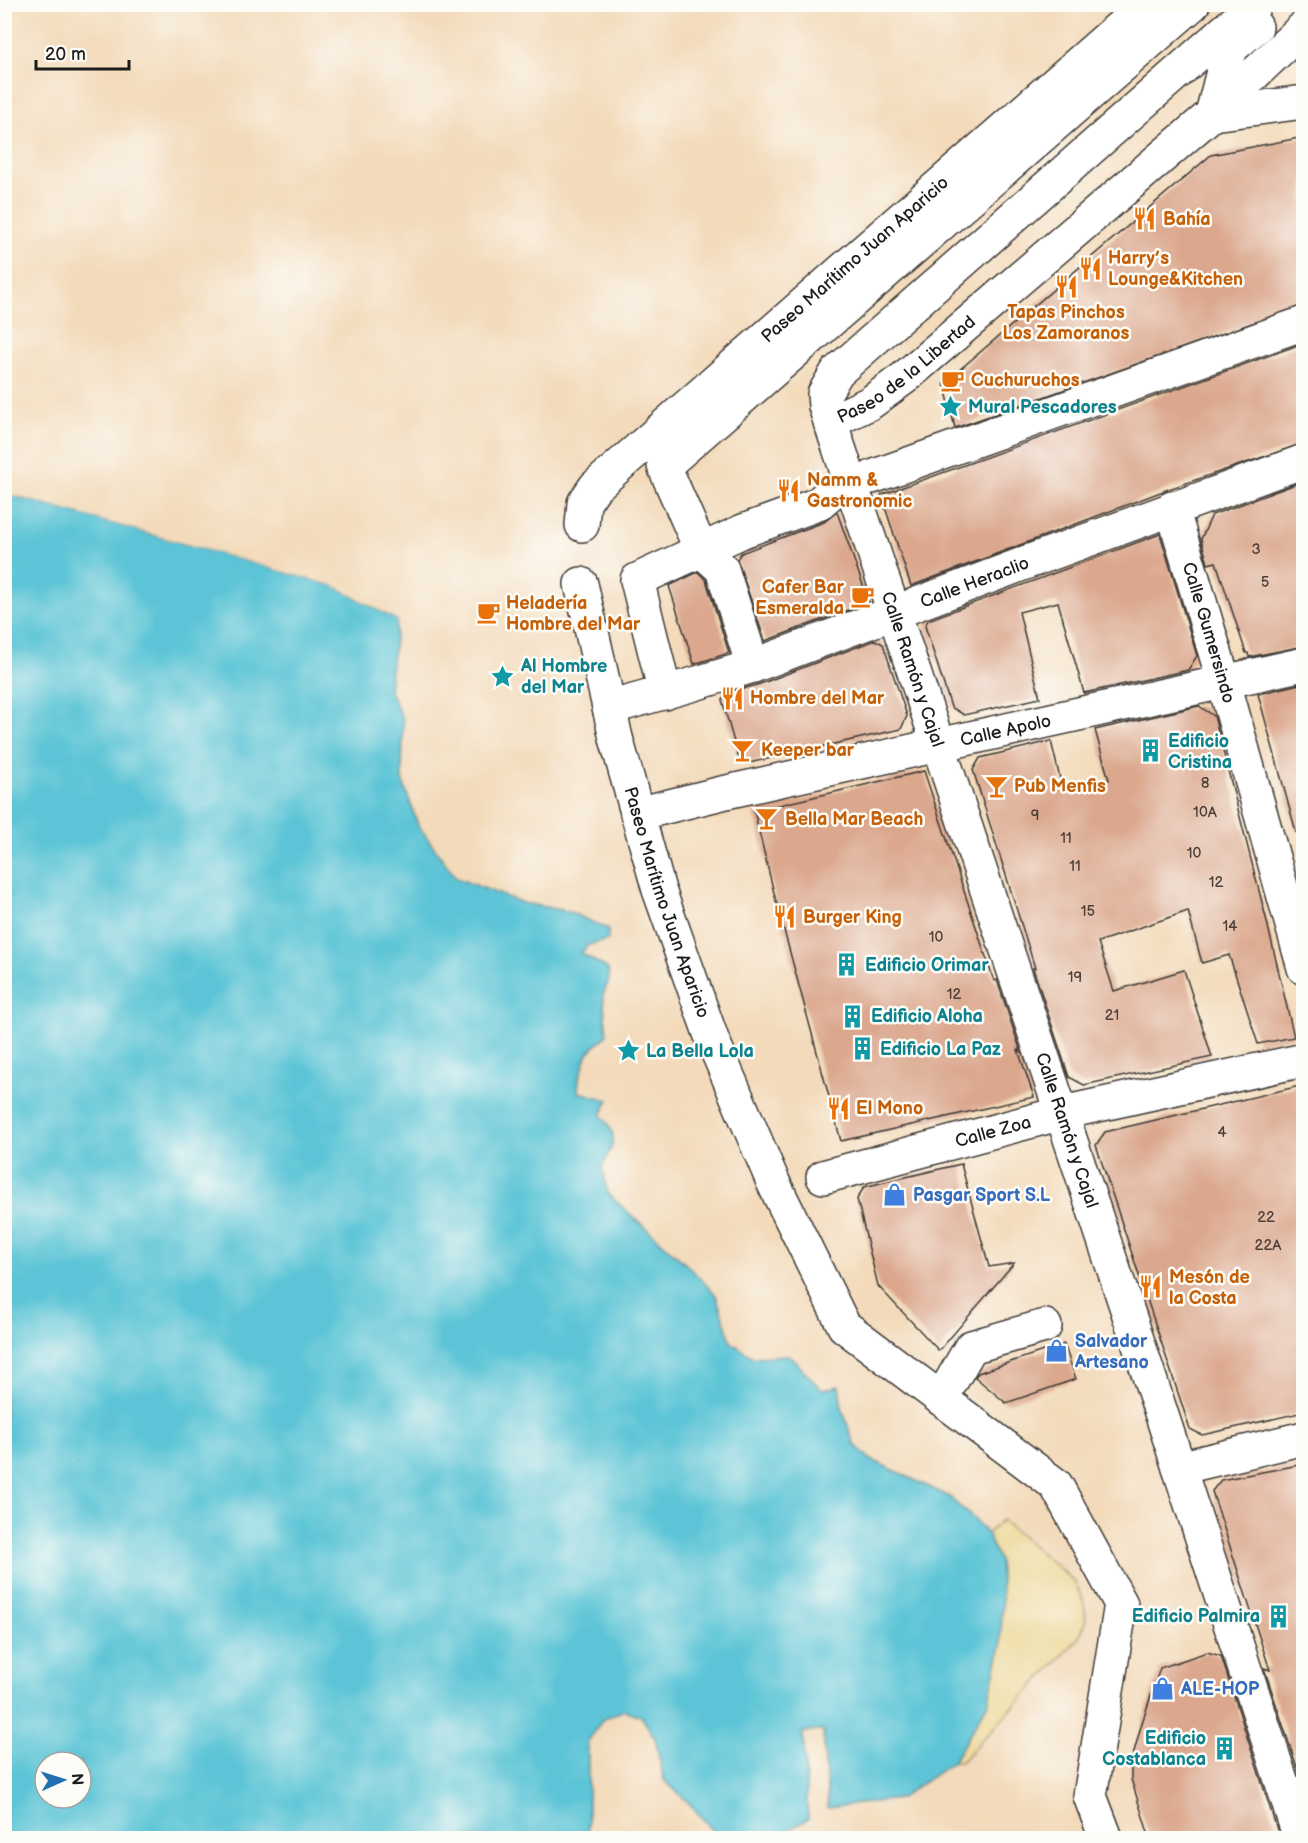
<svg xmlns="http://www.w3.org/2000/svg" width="1308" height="1843" font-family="'Balsamiq Sans',sans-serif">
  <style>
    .sand { fill: #eeda9e; stroke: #857b5d; stroke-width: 1.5 }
    .water { fill: #5bc4d6; stroke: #3c7079; stroke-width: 1.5; fill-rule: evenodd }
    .pier { fill: #f3daba }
    .building { fill: #dba88e }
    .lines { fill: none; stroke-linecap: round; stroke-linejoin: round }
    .minor-casing { stroke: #3c3834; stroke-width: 36 }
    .minor { stroke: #fff; stroke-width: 33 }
    .labels { text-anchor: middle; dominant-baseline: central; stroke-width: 5; stroke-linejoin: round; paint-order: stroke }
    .number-label { font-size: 15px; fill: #4c3f38 }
    .food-label { font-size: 18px; font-weight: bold; fill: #c56008; stroke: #fdfcf7; text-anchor: start }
    .street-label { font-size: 18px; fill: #1c1c1c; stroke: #fdfcf7 }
    .culture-label { font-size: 18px; font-weight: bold; fill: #0d838f; stroke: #fdfcf7; text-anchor: start }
    .shop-label { font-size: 18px; font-weight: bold; fill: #366cbe; stroke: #fdfcf7; text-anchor: start }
  </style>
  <rect width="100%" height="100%" fill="#fdfcf7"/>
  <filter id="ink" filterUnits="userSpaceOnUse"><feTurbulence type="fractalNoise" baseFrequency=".0167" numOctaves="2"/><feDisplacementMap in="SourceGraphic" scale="12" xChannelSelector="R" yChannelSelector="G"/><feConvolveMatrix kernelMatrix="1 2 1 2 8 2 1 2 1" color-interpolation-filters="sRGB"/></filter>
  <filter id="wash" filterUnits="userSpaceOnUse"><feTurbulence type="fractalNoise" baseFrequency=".008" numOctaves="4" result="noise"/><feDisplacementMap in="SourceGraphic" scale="24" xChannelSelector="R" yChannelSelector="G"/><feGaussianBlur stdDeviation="1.35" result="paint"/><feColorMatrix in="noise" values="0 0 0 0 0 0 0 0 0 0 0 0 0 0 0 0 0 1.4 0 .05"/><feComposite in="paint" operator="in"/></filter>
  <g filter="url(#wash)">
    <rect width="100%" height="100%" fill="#f3daba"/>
    <path class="sand" d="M1002,1520L1075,1582L1084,1603L1086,1622L1078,1639L961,1762H953L988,1703L1001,1646L1002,1596L999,1561L987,1534Z"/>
    <path class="water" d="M4,493L335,586L397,620L389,689L403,720L402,779L418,825L456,878L523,903L567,911L608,929V940L588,945L581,953L608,969L609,980L603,995L607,1035L588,1053L579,1078L578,1092L609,1100L601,1115C620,1136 614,1143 602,1167L608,1194L687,1265L716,1295L731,1342L753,1357L789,1355L822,1390L839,1386L842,1408L854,1444L870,1459L948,1496L975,1520L987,1534L999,1561L1002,1596L1001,1646L988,1703L953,1762L899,1799L828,1808L823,1731L803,1732L808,1819L781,1834L715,1833L689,1803L664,1780L655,1738L641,1716L624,1710L602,1720L588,1741V1838H5ZM45,1762H81V1798H45Z"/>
    <path class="pier" d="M4,490L336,583L398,618L399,621L335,586L5,493Z"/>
    <g id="blocks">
      <g class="building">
        <path d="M1304,137V305L955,428L944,383L1211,155Z"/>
        <path d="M1304,343V443L1166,490L911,586L881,495Z"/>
        <path d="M1304,481V646L1249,657L1248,653H1246L1216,562L1208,564L1201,539L1212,515Z"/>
        <path d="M837,512L869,602L765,641L737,559L741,553L824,522Z"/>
        <path d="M1160,534L1197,656L1188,670L1084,693L1058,602L1019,612L1040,698L964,715L951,707L925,626L928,620Z"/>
        <path d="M698,572L706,580L729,653L694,664L669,586Z"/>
        <path d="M875,640L883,644L907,716L901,729L749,763L738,756L722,700L726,694L760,684Z"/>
        <path d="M1304,683V831L1296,832L1258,694Z"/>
        <path d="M1199,706L1214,716L1266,918L1294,1037L1258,1044L1229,955L1202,963L1188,911L1098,942L1114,991L1184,970L1212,1057L1084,1085L1069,1077L1033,968H1035L973,770L980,758L1051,741L1063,791L1109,780L1095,730Z"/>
        <path d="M924,771L994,981L997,980L1021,1052L1018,1050L1034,1097L841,1141L775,897L754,811Z"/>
        <path d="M1304,1085V1412L1202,1435L1190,1429L1096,1145L1105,1132Z"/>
        <path d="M961,1164L989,1267L1014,1263L939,1351L878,1286L857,1199L864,1187Z"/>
        <path d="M1064,1344L1076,1379L1006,1403L975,1377L978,1373Z"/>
        <path d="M1304,1464V1788L1264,1668L1270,1670L1212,1491L1221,1480Z"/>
        <path d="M1207,1652L1221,1656L1280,1839H1150L1131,1779V1763L1141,1726L1160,1668Z"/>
      </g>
    </g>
  </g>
  <g filter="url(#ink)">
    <use href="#blocks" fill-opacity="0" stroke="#3c3834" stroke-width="1.5"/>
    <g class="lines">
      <defs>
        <g id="minor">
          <path id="s1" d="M1255,4L837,372L824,394L825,406L1136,1336L1300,1838"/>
          <path d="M1256,27L1232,47L1223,71L1212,114L1304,102"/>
          <path id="s2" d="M830,422L870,403L904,378L1212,114L1304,27"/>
          <path d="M872,477L1304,323"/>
          <path id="s3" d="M1172,508L1221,672L1304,968"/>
          <path id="s4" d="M582,525L584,503L595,487L1146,4"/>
          <path id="s5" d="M581,584L616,738L659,890L712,1039L774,1184L844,1326L1056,1485L1121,1604L1090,1796L1106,1838"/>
          <path d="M753,666L722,569L701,550L664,466L1193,4"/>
          <path d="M665,693L637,580L743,531L818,504L833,491"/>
          <path id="s6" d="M609,708L694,684L753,666L1033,560L1304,461"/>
          <path id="s7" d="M637,814L722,793L1304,664"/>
          <path id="s8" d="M823,1177L1062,1113L1304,1060"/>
          <path d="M941,1399L971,1347L1045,1326"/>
          <path d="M1179,1468L1304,1438"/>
        </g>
      </defs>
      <use href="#minor" class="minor-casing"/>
      <use href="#minor" class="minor"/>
    </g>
  </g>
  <defs>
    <symbol id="restaurant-bare" viewBox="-9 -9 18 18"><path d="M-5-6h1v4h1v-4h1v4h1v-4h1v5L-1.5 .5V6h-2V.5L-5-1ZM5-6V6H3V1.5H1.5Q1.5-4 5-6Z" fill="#e8710a" stroke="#fdfcf7" stroke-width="2.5" paint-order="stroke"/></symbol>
    <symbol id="cafe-bare" viewBox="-9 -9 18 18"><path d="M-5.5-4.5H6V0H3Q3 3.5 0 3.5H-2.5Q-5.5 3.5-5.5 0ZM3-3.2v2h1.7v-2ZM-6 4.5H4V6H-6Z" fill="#e8710a" stroke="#fdfcf7" stroke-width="2.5" paint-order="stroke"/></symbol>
    <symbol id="sight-bare" viewBox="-9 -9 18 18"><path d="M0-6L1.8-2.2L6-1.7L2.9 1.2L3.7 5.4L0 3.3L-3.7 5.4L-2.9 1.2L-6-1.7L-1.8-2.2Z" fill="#0f9aa8" stroke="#fdfcf7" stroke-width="2.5" paint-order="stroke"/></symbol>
    <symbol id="bar-bare" viewBox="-9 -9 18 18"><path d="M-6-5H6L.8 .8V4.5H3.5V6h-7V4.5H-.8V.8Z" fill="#e8710a" stroke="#fdfcf7" stroke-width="2.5" paint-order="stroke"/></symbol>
    <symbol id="building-bare" viewBox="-9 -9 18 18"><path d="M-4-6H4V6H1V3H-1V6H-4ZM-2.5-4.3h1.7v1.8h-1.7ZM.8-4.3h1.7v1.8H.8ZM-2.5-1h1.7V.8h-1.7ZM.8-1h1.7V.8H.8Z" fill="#0f9aa8" stroke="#fdfcf7" stroke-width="2.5" paint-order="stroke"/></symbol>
    <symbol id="shop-bare" viewBox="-9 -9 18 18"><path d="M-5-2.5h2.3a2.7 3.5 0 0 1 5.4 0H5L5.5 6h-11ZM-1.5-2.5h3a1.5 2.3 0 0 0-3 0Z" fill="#3f7fe0" stroke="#fdfcf7" stroke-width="2.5" paint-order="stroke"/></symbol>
  </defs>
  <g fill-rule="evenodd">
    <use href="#restaurant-bare" x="1128" y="202" width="33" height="33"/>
    <use href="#restaurant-bare" x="1074" y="252" width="33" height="33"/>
    <use href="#restaurant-bare" x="1050" y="270" width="33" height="33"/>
    <use href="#cafe-bare" x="936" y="364" width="33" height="33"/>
    <use href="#sight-bare" x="934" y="390" width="33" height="33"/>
    <use href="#restaurant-bare" x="772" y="474" width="33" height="33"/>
    <use href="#cafe-bare" x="846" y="580" width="33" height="33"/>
    <use href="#cafe-bare" x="472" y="596" width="33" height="33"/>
    <use href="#sight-bare" x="486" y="660" width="33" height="33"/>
    <use href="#restaurant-bare" x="716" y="682" width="33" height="33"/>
    <use href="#bar-bare" x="726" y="734" width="33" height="33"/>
    <use href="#building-bare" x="1134" y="734" width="33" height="33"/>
    <use href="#bar-bare" x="980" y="770" width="33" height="33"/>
    <use href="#bar-bare" x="750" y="802" width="33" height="33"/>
    <use href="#restaurant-bare" x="768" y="900" width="33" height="33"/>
    <use href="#building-bare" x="830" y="948" width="33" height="33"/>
    <use href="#building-bare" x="836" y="1000" width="33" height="33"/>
    <use href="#building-bare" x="846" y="1032" width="33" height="33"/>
    <use href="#sight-bare" x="612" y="1034" width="33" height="33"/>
    <use href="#restaurant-bare" x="822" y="1092" width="33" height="33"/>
    <use href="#shop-bare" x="878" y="1178" width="33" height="33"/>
    <use href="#restaurant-bare" x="1134" y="1270" width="33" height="33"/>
    <use href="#shop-bare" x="1040" y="1334" width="33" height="33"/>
    <use href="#building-bare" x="1262" y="1600" width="33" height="33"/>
    <use href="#shop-bare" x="1146" y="1672" width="33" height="33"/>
    <use href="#building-bare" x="1208" y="1732" width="33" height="33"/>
  </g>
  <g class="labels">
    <g class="number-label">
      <text x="1256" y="549">3</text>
      <text x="1265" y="582">5</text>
      <text x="1205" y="783">8</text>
      <text x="1205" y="812">10A</text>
      <text x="1035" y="815">9</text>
      <text x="1066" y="838">11</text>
      <text x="1194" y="853">10</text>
      <text x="1075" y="866">11</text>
      <text x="1216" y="882">12</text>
      <text x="1088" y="911">15</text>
      <text x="1230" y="926">14</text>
      <text x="936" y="937">10</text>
      <text x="1075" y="977">19</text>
      <text x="954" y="994">12</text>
      <text x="1112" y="1015">21</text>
      <text x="1222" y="1132">4</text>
      <text x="1266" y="1217">22</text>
      <text x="1268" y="1245">22A</text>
    </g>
    <g class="food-label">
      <text x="1163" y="219">Bahía</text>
      <text x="1108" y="258">Harry’s<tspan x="1108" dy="21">Lounge&amp;Kitchen</tspan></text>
      <text x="1066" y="312" text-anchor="middle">Tapas Pinchos<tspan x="1066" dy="21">Los Zamoranos</tspan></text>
      <text x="971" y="380">Cuchuruchos</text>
      <text x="807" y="480">Namm &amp;<tspan x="807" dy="21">Gastronomic</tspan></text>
      <text x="844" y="587" text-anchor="end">Cafer Bar<tspan x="844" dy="21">Esmeralda</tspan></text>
      <text x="506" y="603">Heladería<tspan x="506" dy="21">Hombre del Mar</tspan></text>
      <text x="750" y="698">Hombre del Mar</text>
      <text x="761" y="750">Keeper bar</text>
      <text x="1014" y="786">Pub Menfis</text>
      <text x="785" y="819">Bella Mar Beach</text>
      <text x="803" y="917">Burger King</text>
      <text x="856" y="1108">El Mono</text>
      <text x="1169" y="1277">Mesón de<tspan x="1169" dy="21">la Costa</tspan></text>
    </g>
    <g class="street-label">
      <text stroke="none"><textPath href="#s4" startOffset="387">Paseo Marítimo Juan Aparicio</textPath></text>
      <text stroke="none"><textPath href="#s2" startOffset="93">Paseo de la Libertad</textPath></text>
      <text stroke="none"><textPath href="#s6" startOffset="387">Calle Heraclio</textPath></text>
      <text stroke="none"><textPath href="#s3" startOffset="130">Calle Gumersindo</textPath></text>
      <text stroke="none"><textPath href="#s1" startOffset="872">Calle Ramón y Cajal</textPath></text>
      <text stroke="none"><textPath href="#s7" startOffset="378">Calle Apolo</textPath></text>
      <text stroke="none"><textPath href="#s5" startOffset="330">Paseo Marítimo Juan Aparicio</textPath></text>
      <text stroke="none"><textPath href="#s1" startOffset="1358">Calle Ramón y Cajal</textPath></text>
      <text stroke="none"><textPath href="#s8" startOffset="176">Calle Zoa</textPath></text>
    </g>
    <g class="culture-label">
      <text x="968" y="407">Mural Pescadores</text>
      <text x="521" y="666">Al Hombre<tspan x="521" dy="21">del Mar</tspan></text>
      <text x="1168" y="741">Edificio<tspan x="1168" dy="21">Cristina</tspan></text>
      <text x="865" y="965">Edificio Orimar</text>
      <text x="871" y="1016">Edificio Aloha</text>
      <text x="880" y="1049">Edificio La Paz</text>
      <text x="646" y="1051">La Bella Lola</text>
      <text x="1260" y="1616" text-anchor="end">Edificio Palmira</text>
      <text x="1206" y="1738" text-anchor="end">Edificio<tspan x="1206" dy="21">Costablanca</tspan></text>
    </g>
    <g class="shop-label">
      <text x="913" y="1195">Pasgar Sport S.L</text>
      <text x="1075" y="1341">Salvador<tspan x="1075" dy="21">Artesano</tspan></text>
      <text x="1181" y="1689">ALE-HOP</text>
    </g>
  </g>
  <rect width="1308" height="1843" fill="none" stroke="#fdfcf7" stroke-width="24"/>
  <g transform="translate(63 1780) rotate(87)"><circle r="28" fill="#fdfcf7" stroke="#a3a29f" stroke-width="1.5"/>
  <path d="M0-4.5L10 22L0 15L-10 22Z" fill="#1f6fb2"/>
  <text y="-9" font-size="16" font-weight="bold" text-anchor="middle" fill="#1c1c1c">N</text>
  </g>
  <path d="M36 60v9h93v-9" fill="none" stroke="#1c1c1c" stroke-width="3"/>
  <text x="45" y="60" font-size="18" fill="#1c1c1c" stroke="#fdfcf7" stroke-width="4.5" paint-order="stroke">20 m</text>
</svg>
